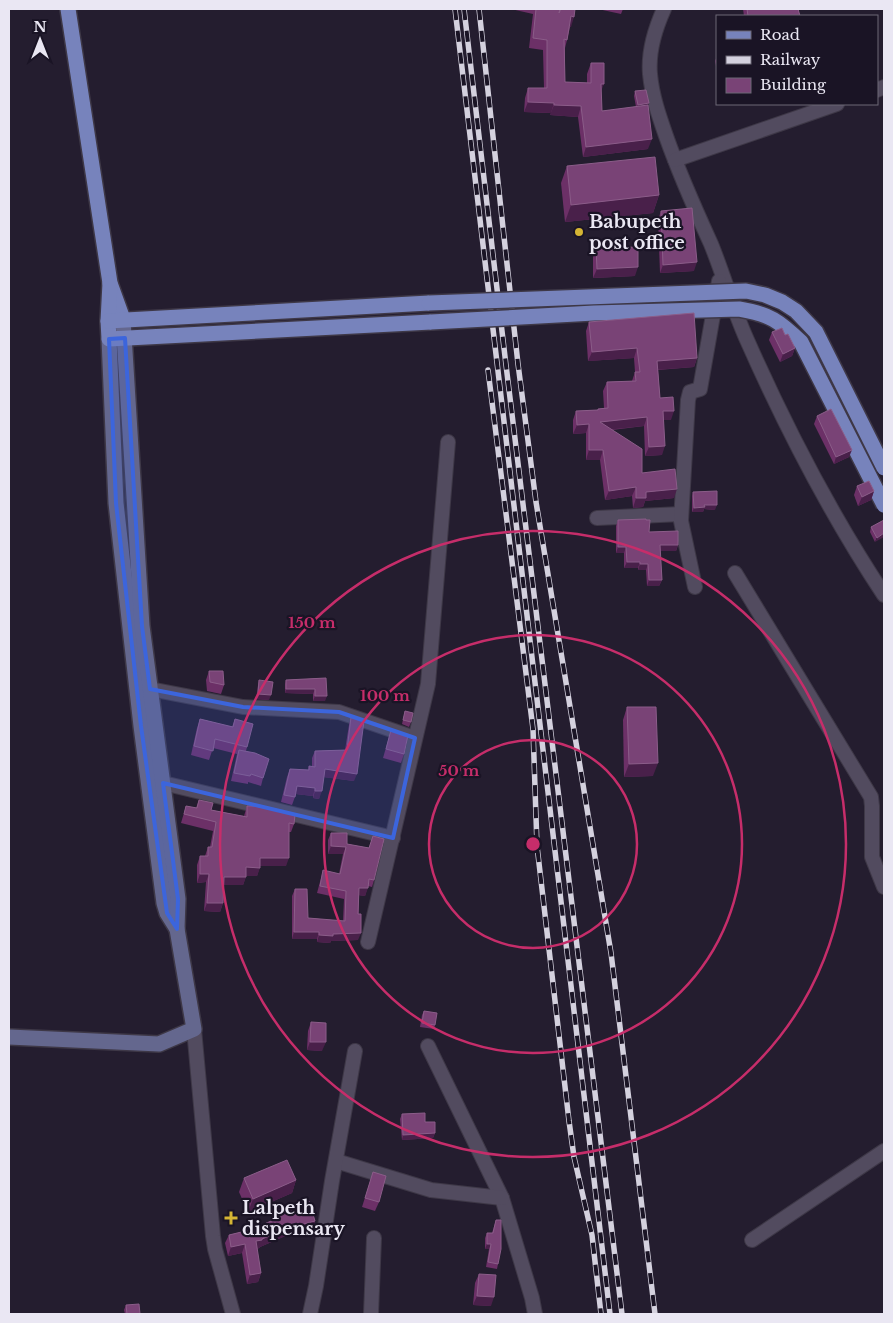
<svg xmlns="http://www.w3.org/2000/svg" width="893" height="1323" font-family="'Libre Baskerville',serif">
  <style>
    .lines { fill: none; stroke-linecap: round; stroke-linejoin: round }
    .street-casing { stroke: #3e3847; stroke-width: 16 }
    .secondary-casing { stroke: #3e3847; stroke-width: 18 }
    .primary-casing { stroke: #3e3847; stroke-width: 18 }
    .street { stroke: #524b5f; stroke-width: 14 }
    .secondary { stroke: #64678e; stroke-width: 15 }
    .primary { stroke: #7783bc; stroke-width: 15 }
    .rail-casing { stroke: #d4d1de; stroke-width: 5.5 }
    .rail { stroke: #1a1425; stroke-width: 4; stroke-dasharray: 11; stroke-linecap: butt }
    .primary-bridge-casing { stroke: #3e3847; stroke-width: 18; stroke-linecap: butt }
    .primary-bridge { stroke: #7783bc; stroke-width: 15 }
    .wall { fill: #6c3067 }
    .shaded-wall { fill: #49204a }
    .building { fill: #794376; stroke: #8b5d89 }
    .marked { fill: #3c65dc; fill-opacity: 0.2; stroke: #3c65dc; stroke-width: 4; stroke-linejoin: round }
    .ring { fill: none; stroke: #c62d6a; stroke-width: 2.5 }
    .poi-dot { fill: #d5b534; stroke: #1a1425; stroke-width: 2 }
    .labels { text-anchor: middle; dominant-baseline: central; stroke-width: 4.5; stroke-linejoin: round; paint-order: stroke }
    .poi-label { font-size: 18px; font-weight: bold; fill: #eae7f3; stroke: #1a1425; text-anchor: start }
    .centre { fill: #c62d6a; stroke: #1a1425; stroke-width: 2.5 }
    .ring-label { font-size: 15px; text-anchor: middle; font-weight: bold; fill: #c62d6a; stroke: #1a1425; stroke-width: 4.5; stroke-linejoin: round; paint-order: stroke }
  </style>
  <rect width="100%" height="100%" fill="#241d2f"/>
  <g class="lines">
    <defs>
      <g id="street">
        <path d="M664,9C655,29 648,51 650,74C652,96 659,116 666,136C679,173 695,209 711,244C724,276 733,309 747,340C786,428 831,515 884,595"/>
        <path d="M877,90L884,87"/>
        <path d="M675,160L837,104"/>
        <path d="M597,518L681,514"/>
        <path d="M735,573L871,797L872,806V857L884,887"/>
        <path d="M695,587L681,521L688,400L690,392L700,389L719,281"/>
        <path d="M150,689L243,707L339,712L415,738"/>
        <path d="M163,783L393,838"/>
        <path d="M368,942L428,684L448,442"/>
        <path d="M194,1029L213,1236L215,1249L233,1314"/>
        <path d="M428,1046L502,1198L532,1298L535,1314"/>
        <path d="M336,1161L431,1190L502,1198"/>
        <path d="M752,1240L884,1151"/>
        <path d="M310,1314L316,1286L332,1181L355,1051"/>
        <path d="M371,1314L374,1238"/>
      </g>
      <g id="secondary">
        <path d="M109,339L116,503L141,726L164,903L167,913L177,929"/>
        <path d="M9,1037L159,1044L194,1029L177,929L178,899L142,626L123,319"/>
      </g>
      <g id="primary">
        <path d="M68,9L110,283L123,319"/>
        <path d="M110,283L108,321L109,339L431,322"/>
        <path d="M108,321L429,303"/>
      </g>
    </defs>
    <use href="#street" class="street-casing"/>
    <use href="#secondary" class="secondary-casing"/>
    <use href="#primary" class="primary-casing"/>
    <use href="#street" class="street"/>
    <use href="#secondary" class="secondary"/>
    <use href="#primary" class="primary"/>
    <defs>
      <g id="rail">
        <path d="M455,9L610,1314"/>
        <path d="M464,9L506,365L622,1314"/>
        <path d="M479,9L518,364L536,502L611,953L655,1314"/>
        <path d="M488,370L533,729L537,846L569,1121L574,1157L592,1235L601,1314"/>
      </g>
    </defs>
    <use href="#rail" class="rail-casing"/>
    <use href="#rail" class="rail"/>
    <defs>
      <g id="primary-bridge">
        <path d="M429,303L746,291L765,295L782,302L796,311L816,332L884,468"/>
        <path d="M431,322L594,313L739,309C770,314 779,321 801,342L884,505"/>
      </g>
    </defs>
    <use href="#primary-bridge" class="primary-bridge-casing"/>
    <use href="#primary-bridge" class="primary-bridge"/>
  </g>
  <g class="wall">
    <path d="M511,9H560L559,13L571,27H570L567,40L565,48V82L587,83V74L591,63L601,92L602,111L636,107L634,96L635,91L648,105V149L583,157L578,117L550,115L551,113L524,112L525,98L528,88H544L543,50L529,48L533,14Z"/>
    <path d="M598,9H623L621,14Z"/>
    <path d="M743,9H798L800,16H744Z"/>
    <path d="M717,56V71L715,61Z"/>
    <path d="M567,166L659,195L653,213L565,222L561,183Z"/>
    <path d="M661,211L694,271L660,273L658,220Z"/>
    <path d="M596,248L635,276L593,278V257Z"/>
    <path d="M589,322L697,358L694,367L658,370L660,398L671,420H664L662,455L645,456L644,426L612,430L642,473L674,498L645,501L643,507L633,508L632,496L605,500L600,460H586V433L573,434V420L576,411L598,410V409L604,408L603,391L607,382L632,381L635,372L634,358L588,361L586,331Z"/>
    <path d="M772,332L785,335L795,348L792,356L780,362L769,340Z"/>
    <path d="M817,416L849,457L834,464L814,424Z"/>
    <path d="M857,486L874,491L871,500L858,506L854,495Z"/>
    <path d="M693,492L715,510L704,509L703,512H692V496Z"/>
    <path d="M618,520L678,545L676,551H660L662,580L659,586H647L646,570H638V568H624V553H616V526Z"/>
    <path d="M884,520L875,542L870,532L871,527Z"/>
    <path d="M209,671L224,685L221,694L207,691L206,680Z"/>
    <path d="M326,678L325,701H313V694L285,693V684L286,680Z"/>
    <path d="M259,680L269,700L256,699L258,685Z"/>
    <path d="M627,707L653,776L624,777L623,720Z"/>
    <path d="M405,711L411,722L409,727L402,724Z"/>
    <path d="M351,717L354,781L324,777L319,799L313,798V796L296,794L292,805L281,802L287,777L290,769L308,770L309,766L312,767V758L315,751L345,750L349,725Z"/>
    <path d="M200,719L232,727L235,719L247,747L246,751L263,778L261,786L248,782V784L231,781L237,754L213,748L209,760L191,755L197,728Z"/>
    <path d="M391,730L404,754L401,763L383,758Z"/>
    <path d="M199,800L211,810L244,816L247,806L294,824L291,832H289L286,866H260L257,876H246L243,885H224L223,903L220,912L204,911L206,882L197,883V865L200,856H205L208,847H210L213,831L181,823L186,806L196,808Z"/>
    <path d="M331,833L347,844L369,848L373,836L374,880L372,887L368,886L365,896L359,895L358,940L331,941L330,943L317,942V939H292V896L295,889L308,918L343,921L344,899L317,893L321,878L323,870L339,874L343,854H328V840Z"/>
    <path d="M424,1011L435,1025L434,1029L420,1027L422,1015Z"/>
    <path d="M311,1022L322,1051L307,1050L308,1031Z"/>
    <path d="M402,1114L425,1122L435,1133L433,1138L402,1140L400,1119Z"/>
    <path d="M373,1172L379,1202L375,1211L362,1207Z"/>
    <path d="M244,1178L296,1180L292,1193L248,1212L239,1192Z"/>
    <path d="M276,1210L315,1221L312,1229L283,1237L260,1247L259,1248L257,1249L261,1273L258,1282L247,1284L242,1253L228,1256L225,1243L229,1235L261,1227L262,1225L273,1220V1218Z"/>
    <path d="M496,1220L498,1264L497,1269L486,1267L489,1249H485V1238L487,1233H492Z"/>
    <path d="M479,1274L491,1306L473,1305L475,1283Z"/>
    <path d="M126,1305L140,1314H125L124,1310Z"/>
  </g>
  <g class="shaded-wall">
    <path d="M571,16L574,17L571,27H568Z"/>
    <path d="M601,84H604L600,94Z"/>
    <path d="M528,102L554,103L551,113L524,112Z"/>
    <path d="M649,103L647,108L636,109L638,105Z"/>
    <path d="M554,105L581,106L578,117L550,115Z"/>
    <path d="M652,139L648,149L583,157L586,147Z"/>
    <path d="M659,195L653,213L565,222L571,205Z"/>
    <path d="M697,262L694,271L660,273L663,265Z"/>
    <path d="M638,267L635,276L593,278L597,269Z"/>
    <path d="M637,348L634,358L588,361L592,352Z"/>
    <path d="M795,348L792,356L780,362L783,354Z"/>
    <path d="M697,358L694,367L654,370L657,361Z"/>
    <path d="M663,411H674L671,420H660Z"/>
    <path d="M647,417L644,426L596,431L600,422Z"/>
    <path d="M589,424L586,433L573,434L577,425Z"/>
    <path d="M665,446L662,455L645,456L649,447Z"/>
    <path d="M589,450H603L600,460H586Z"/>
    <path d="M852,450L849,457L834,464L836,457Z"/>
    <path d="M636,487L632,496L605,500L609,491Z"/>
    <path d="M677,489L674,498L645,501L643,507L633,508L636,498L646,492Z"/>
    <path d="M874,491L871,500L858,506L862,497Z"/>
    <path d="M704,505H717L715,510L704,509L703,512H692L694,508Z"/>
    <path d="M884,533V537L875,542L877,538Z"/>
    <path d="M660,545H678L676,551H658Z"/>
    <path d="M618,547H626L624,553H616Z"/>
    <path d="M627,562H640L638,568H624Z"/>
    <path d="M640,564H648L646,570H638Z"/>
    <path d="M649,580H662L659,586H647Z"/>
    <path d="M286,689H315L313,694L285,693Z"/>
    <path d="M258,694L271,695L269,700L256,699Z"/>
    <path d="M315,696H327L325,701H313Z"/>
    <path d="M658,763L653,776L624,777L629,764Z"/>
    <path d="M325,769L357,774L354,781L322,777Z"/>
    <path d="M297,786L315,788L313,796L295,794Z"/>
    <path d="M315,791H322L319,799L313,798Z"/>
    <path d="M331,846L346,847L343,854H328Z"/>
    <path d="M260,858H289L286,866H257Z"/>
    <path d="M246,867L260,868L257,876H243Z"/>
    <path d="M200,874H209L206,882L197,883Z"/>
    <path d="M224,877H246L243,885H221Z"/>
    <path d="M359,888H368L365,896L356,895Z"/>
    <path d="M207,903H223L220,912L204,911Z"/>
    <path d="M294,932H319L317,939H292Z"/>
    <path d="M361,933L358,940L331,941L330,943L317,942L319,935Z"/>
    <path d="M310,1042H326L322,1051L307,1050Z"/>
    <path d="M435,1133L433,1138L402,1140L403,1135Z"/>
    <path d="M296,1180L292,1193L248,1212L253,1199Z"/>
    <path d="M315,1221L312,1229L283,1237L260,1247L259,1248L253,1250L256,1241L262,1239L286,1229Z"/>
    <path d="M245,1244L242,1253L228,1256L231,1247Z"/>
    <path d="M487,1244H491L489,1249H485Z"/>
    <path d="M261,1273L258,1282L247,1284L250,1275Z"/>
    <path d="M477,1296L494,1297L491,1306L473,1305Z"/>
  </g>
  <g class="building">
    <path d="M536,9H560L559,13L561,9H575L574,17L571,16L567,40L564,39L565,82L591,83V63H604V84H601L602,111L648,105L652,139L586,147L581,106L554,105V103L528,102V88H547V40L533,38Z"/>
    <path d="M747,9H798L800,16H748Z"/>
    <path d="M646,90L649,103L638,105L635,91Z"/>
    <path d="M655,157L659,195L571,205L567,166Z"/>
    <path d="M692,208L697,262L663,265L661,211Z"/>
    <path d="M638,247V267L597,269L596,248Z"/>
    <path d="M694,313L697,358L657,361L660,398L673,397L674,411H663L665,446L649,447L647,417L600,422L642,449V473L675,469L677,489L646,492V498H636V487L609,491L603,450H589V424L577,425L576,411L598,410V409L608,408L607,382L636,381L635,372H640L637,348L592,352L589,322Z"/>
    <path d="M782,328L785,335L788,334L795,348L783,354L772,332Z"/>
    <path d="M831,409L852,450L836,457L817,416Z"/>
    <path d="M869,481L874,491L862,497L857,486Z"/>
    <path d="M717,491V505H704L705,507L694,508L693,492Z"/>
    <path d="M646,519V520H650L649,532L678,531V545H660L662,580H649L648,564H640V562H627L626,547H618V520Z"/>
    <path d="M884,520V533L877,538L871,527Z"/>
    <path d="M209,671H223L224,685L210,682Z"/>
    <path d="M326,678L327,696H315V689H286V680Z"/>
    <path d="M259,680L273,682L271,695L258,694Z"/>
    <path d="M627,707H656L658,763L629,764Z"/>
    <path d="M405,711L413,713L411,722L403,720Z"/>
    <path d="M351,717L364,721L357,774L325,769L322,791H315V788L297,786L295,797L284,795L290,769L309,770V766L315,767V751L347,750Z"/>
    <path d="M200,719L233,727L235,719L253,724L247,747L215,739L213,751L194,746Z"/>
    <path d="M391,730L408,735L404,754L386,749Z"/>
    <path d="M239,750L255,753L269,759L263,778L251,774L250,776L234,773Z"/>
    <path d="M199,800L213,803L211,810L247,817V806H260L295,815L294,824L289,823V858H260V868L246,867V877H224L223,903H207L209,874H200V856H208V847H212L216,822L184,814L186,806L197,808Z"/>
    <path d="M331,833H347V844L369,848L373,836L384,839L374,880L369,879L368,888H359L358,914H361V933L333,934V936L319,935V932H294L295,889H307L308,918L345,921L346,891L320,886L323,870L340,874L346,847L331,846Z"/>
    <path d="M424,1011L437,1013L435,1025L422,1023Z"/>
    <path d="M311,1022L326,1023V1042H310Z"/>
    <path d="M425,1113V1122H435V1133L403,1135L402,1114Z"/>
    <path d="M287,1160L296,1180L253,1199L244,1178Z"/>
    <path d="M373,1172L386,1176L379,1202L365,1198Z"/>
    <path d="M309,1201L315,1221L286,1229L262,1239V1240L256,1241L261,1273L250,1275L245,1244L231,1247L229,1235L262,1227V1225L278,1218L276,1210Z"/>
    <path d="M496,1220H501V1249L498,1264L488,1262L491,1244H487V1233H493Z"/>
    <path d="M479,1274L496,1275L494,1297L477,1296Z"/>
    <path d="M139,1304L140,1314H127L126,1305Z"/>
  </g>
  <path class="marked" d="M125,338L142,626L150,689L243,707L339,712L415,738L393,838L163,783L178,899L177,929L167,913L141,726L116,503L109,339Z"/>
  <g class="ring">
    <circle cx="533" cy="844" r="104"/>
    <circle cx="533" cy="844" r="209"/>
    <circle cx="533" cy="844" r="313"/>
  </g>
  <g class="poi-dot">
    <circle cx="579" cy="232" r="5"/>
    <path d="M228.5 1210.5h5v5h5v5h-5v5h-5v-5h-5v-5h5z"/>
  </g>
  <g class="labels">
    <g class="poi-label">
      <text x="589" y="222">Babupeth<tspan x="589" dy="21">post office</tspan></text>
      <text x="242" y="1208">Lalpeth<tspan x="242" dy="21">dispensary</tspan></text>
    </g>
  </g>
  <circle cx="533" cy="844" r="8" class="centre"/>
  <g class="ring-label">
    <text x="312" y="628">150 m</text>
    <text x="385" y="701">100 m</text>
    <text x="459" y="776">50 m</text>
  </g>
  <rect width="893" height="1323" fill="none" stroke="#eae7f3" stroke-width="20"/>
  <rect x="716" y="15" width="162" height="90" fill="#1a1425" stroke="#6d6877"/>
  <rect x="726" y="31" width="25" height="8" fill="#7783bc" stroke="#6d6877"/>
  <text x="760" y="40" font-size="15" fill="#eae7f3">Road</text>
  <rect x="726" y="56" width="25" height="8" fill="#d4d1de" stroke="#6d6877"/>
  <text x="760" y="65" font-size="15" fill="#eae7f3">Railway</text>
  <rect x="726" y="78" width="25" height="15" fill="#794376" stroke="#6d6877"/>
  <text x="760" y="90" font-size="15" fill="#eae7f3">Building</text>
  <g transform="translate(40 40)" stroke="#1a1425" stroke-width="4" paint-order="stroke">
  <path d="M0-4L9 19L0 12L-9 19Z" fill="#eae7f3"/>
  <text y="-8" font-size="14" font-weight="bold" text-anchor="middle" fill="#eae7f3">N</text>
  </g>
</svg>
